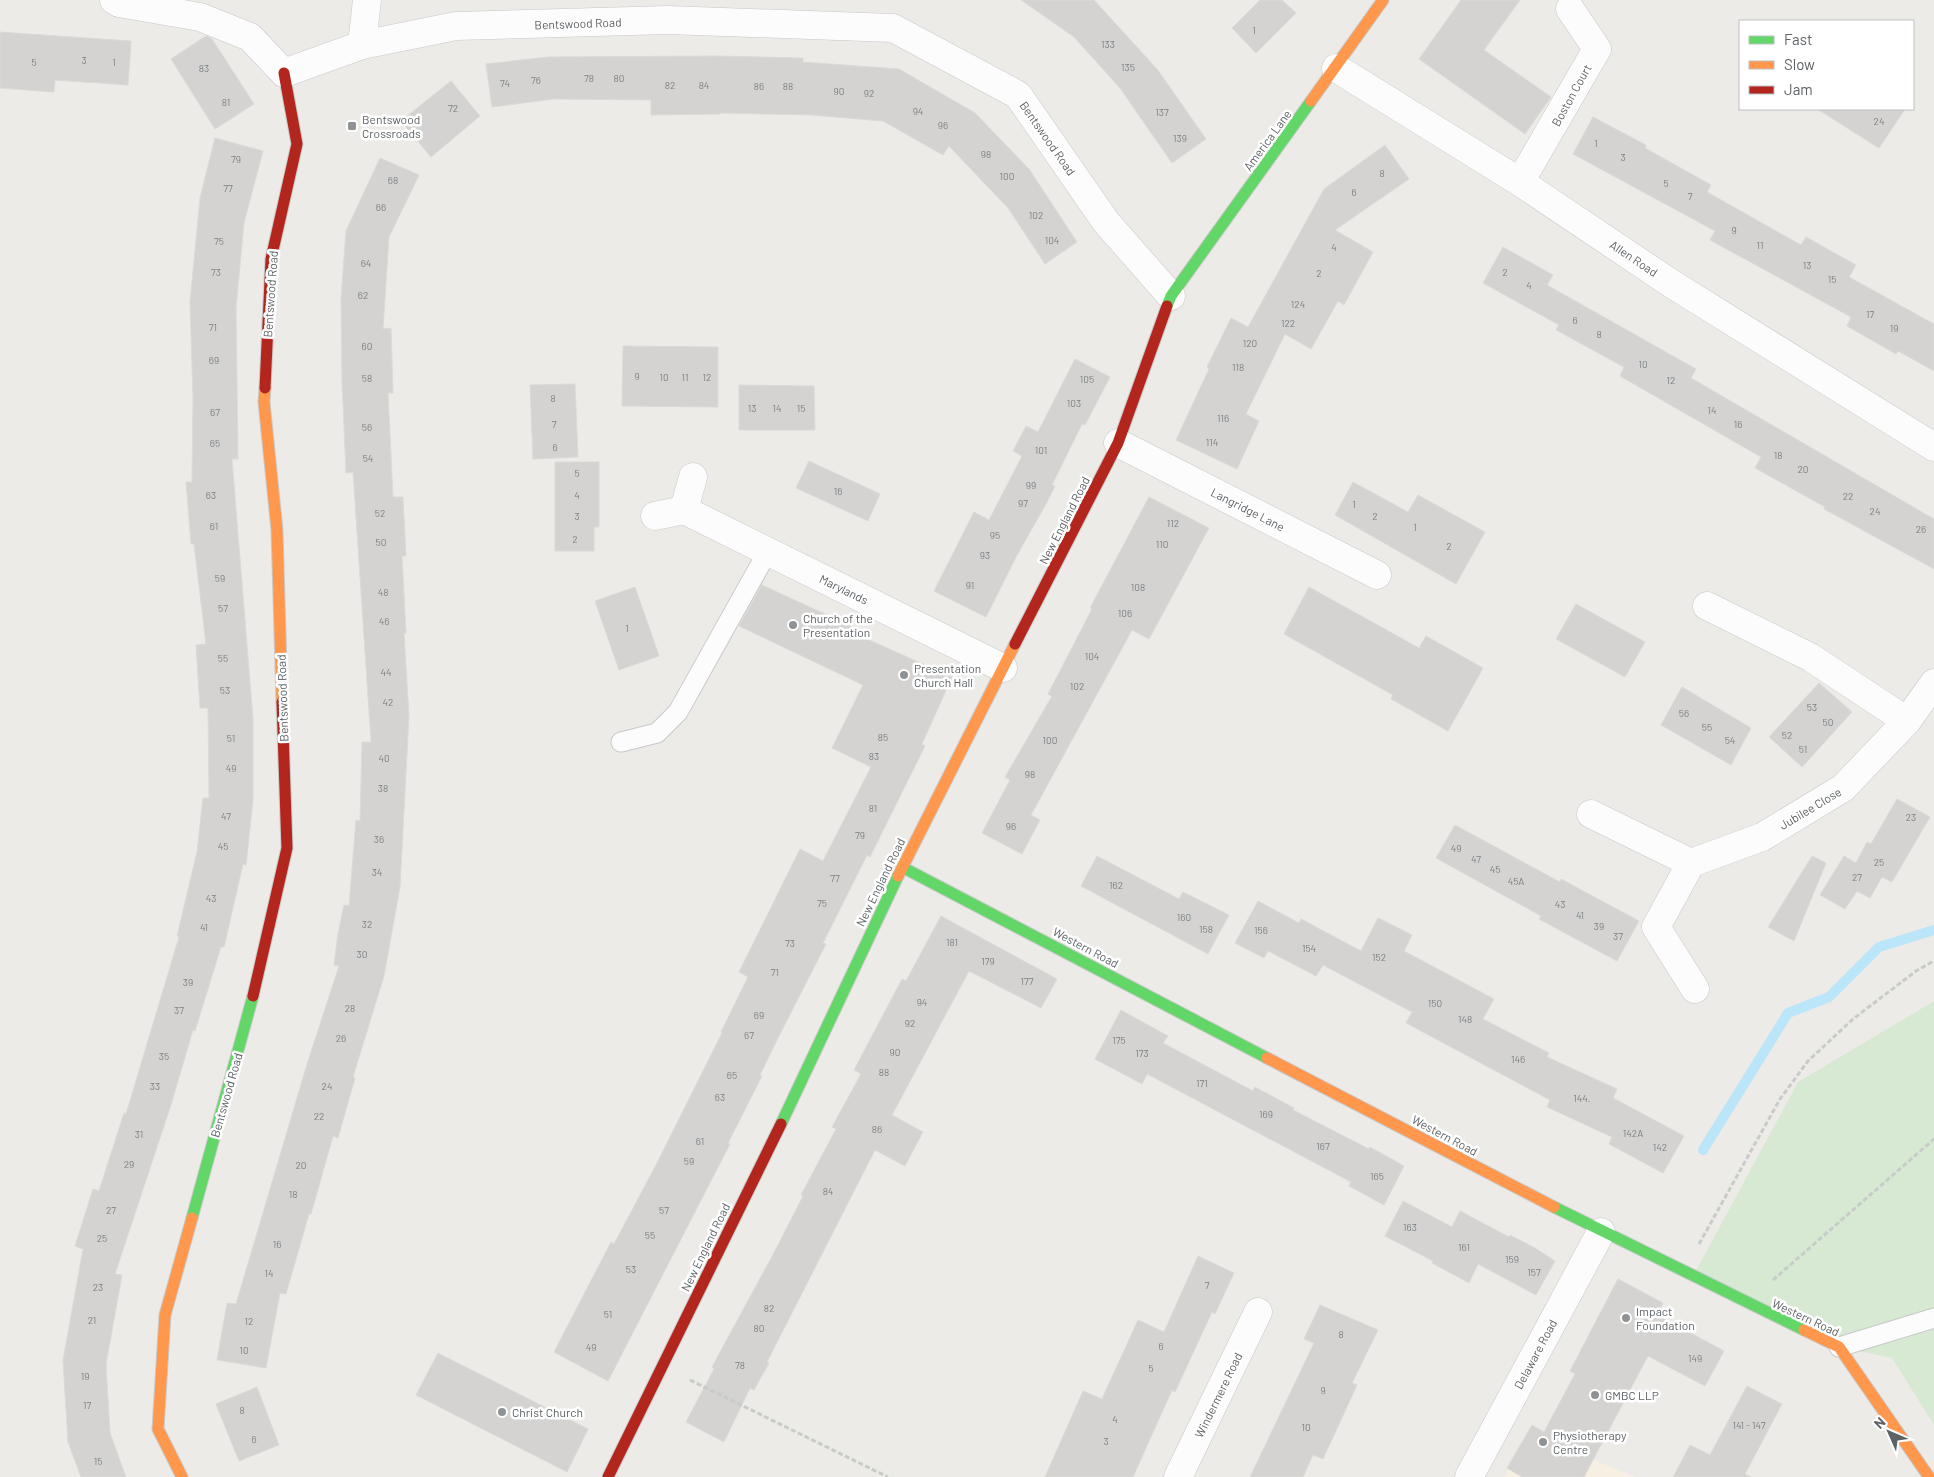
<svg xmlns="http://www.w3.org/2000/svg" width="1934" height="1477" font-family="Barlow,sans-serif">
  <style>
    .commercial { fill: #f7efe1 }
    .green { fill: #d8e9d3 }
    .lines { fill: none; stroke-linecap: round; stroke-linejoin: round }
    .stream { stroke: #bbe5f8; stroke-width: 10 }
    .building { fill: #d4d3d2; stroke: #dcdad7 }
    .lane-casing { stroke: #c8c8c9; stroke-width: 21 }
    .street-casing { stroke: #c8c8c9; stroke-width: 29 }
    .fast-casing { stroke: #c9caca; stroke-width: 13 }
    .slow-casing { stroke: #c9caca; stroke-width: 13 }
    .jam-casing { stroke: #c9caca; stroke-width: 13 }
    .path { stroke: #c7ccc9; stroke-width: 3; stroke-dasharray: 5 2.5; stroke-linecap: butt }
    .lane { stroke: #fcfcfc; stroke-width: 19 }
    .street { stroke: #fcfcfc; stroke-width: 28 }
    .fast { stroke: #63d668; stroke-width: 11 }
    .slow { stroke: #ff974d; stroke-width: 11 }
    .jam { stroke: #b3261e; stroke-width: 11 }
    .poi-dot { fill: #8f9294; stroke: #fff; stroke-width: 2 }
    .labels { text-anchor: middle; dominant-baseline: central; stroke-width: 5; stroke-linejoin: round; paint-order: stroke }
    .number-label { font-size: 10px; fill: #7c8082 }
    .street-label { font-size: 12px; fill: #5d6266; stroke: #fff }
    .poi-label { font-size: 12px; fill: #5d6266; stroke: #fff; text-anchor: start }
  </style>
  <rect width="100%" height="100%" fill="#edebe8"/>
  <path class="commercial" d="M1532,1425L1594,1460L1635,1477H1504Z"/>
  <path class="green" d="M1934,1001V1425L1892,1358L1839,1347L1692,1278L1798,1082Z"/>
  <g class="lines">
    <path class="stream" d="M1703,1150L1788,1013L1829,997L1879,947L1934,930"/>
  </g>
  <g class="building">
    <path d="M1021,0H1094L1157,69L1206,139L1172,163L1120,88L1074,37Z"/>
    <path d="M1260,0H1282L1296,13L1256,53L1232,28Z"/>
    <path d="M1461,0H1520L1484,50L1551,97L1525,134L1419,59Z"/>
    <path d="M0,32L131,41L128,85L55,80L54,92L0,88Z"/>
    <path d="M206,36L212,39L254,104L215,129L171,59Z"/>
    <path d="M719,56L803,58V62L899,69L975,113L1029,169L1077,242L1045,264L1008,208L949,146L943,155L883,121L812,115L720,113V114L651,115V100L555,99L492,107L486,64L547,57Z"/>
    <path d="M451,81L480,116L431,157L401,121Z"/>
    <path d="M1817,109H1905L1879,148Z"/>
    <path d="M1593,117L1646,145L1645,148L1711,185L1707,192L1801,245L1806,237L1856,265L1849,277L1934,324V371L1898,351L1896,354L1847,326L1851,317L1710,240L1715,231L1573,154Z"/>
    <path d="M215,138L263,151L244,223L236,308L238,459H232L253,719V800L246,865L243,864L224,947H221L195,1031L193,1030L170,1108L115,1274L122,1275L106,1364L110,1433L126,1477H81L68,1442L63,1360L83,1249L75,1246L93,1189L99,1191L124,1113L126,1114L179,937L177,936L197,852L203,798H209L208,708H200L196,645L206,644L194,544H191L186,482H192L193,398L190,302L200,198Z"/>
    <path d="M1385,145L1409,179L1335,230L1373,252L1344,305L1338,301L1311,349L1285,334L1246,414L1259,421L1237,469L1176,440L1209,369L1207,367L1231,318L1248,327L1324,189Z"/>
    <path d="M380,158L419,175L389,237L383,329L391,328L393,393H388L393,497H403L406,556H402L406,633H404L409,716L400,887L384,976L353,1077L355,1078L338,1138L333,1136L311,1214H309L286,1294L280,1293L266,1368L217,1360L227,1303L236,1304L307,1064L339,966L334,965L338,934L344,905L349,906L356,820L360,821L362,742H371L353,472L346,473L342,380L341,298L346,231Z"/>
    <path d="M1503,247L1553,275L1547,285L1696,369L1691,378L1934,519V569L1824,509L1825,507L1755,468L1761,457L1620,376L1624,367L1556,330L1559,325L1483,283Z"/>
    <path d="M623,346L718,347V407L622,406Z"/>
    <path d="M1075,359L1110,377L1085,425L1082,424L1052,485L1055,486L1046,504L1016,557L986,617L934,591L974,512L989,520L1022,456L1013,451L1026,426L1038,432Z"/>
    <path d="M575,384L578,457L533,459L530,385Z"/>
    <path d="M739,385L814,386L815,430H739Z"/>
    <path d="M809,461L880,494L868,521L796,488Z"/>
    <path d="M555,462H599V527H594V551H555Z"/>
    <path d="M1353,482L1408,512L1418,495L1485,532L1456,584L1335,515Z"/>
    <path d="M1149,497L1209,528L1149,639L1132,630L1031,815L1040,820L1022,854L982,833L1010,780L1005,777L1052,696L1048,694L1092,609L1090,608Z"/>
    <path d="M762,585L851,626L849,631L952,677L922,744L925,746L870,857L867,855L823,943L826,944L778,1038L760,1075L762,1076L728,1143L730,1144L608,1381L554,1352L611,1242L614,1244L656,1165L722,1033L721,1032L748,977L739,972L800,849L823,861L871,767L832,748L863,685L739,626Z"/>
    <path d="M635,587L659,656L619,670L595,601Z"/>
    <path d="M1309,587L1419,648L1426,636L1483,668L1448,731L1391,699L1393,695L1284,634Z"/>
    <path d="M1576,604L1645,642L1625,677L1556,639Z"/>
    <path d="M1819,683L1852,712L1802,767L1769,737Z"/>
    <path d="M1682,687L1751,728L1731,765L1661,725Z"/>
    <path d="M1897,799L1930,817L1892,882L1882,877L1870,898L1857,891L1845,909L1820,895L1844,856L1856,863L1867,842L1871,844Z"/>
    <path d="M1455,825L1560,882L1561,879L1639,921L1617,961L1539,919L1541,916L1436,858Z"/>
    <path d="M1097,856L1179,899L1183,892L1229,915L1208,954L1081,886Z"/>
    <path d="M1812,856L1826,863L1794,941L1768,927Z"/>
    <path d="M1258,901L1299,923L1301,919L1361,951L1378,918L1412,935L1404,951L1494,999L1483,1019L1549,1053L1547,1057L1617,1089L1613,1098L1684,1136L1663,1173L1609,1144L1612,1137L1547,1107L1550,1100L1406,1023L1412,1012L1323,965L1316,976L1268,951L1264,958L1235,943Z"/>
    <path d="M941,916L1057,979L1041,1008L969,971L892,1115L923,1132L905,1166L875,1150L767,1362L769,1363L754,1390L750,1388L724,1442L686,1422L714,1369L712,1367L776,1249L803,1196L801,1195L836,1129L832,1127L861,1074L854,1070L902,979L906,981Z"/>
    <path d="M1121,1010L1168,1036L1163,1043L1253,1091L1255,1087L1294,1108L1293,1110L1369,1149L1370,1147L1404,1166L1384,1205L1349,1186L1351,1182L1147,1074L1142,1084L1095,1059Z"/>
    <path d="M1403,1201L1452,1227L1460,1211L1509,1237L1510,1235L1535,1248L1555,1261L1536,1295L1478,1264L1469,1283L1432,1263L1433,1261L1385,1236Z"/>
    <path d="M1198,1256L1234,1273L1215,1314L1212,1312L1175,1392L1172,1390L1133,1477H1045L1083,1391L1102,1399L1138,1320L1164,1332Z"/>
    <path d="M1618,1279L1663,1303L1657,1315L1724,1351L1705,1386L1648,1356L1584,1477H1522L1507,1468L1532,1425L1544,1432L1575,1374L1570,1371Z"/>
    <path d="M1320,1305L1378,1330L1352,1383L1357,1385L1323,1459L1313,1455L1303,1477H1250L1314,1343L1304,1339Z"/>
    <path d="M438,1353L588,1429L567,1472L416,1395Z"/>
    <path d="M1747,1386L1782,1404L1745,1474L1751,1477H1673L1690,1445L1710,1455Z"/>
    <path d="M257,1387L279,1445L239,1461L216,1404Z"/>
  </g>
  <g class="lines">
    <defs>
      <g id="lane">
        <path d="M621,742L657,733L678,712L768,551"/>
        <path d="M1839,1347L1934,1318"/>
      </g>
      <g id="street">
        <path d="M114,0L119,3L200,17L250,37L284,73L362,45L456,26L668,20L893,28L1018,95L1106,222L1171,296"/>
        <path d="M362,45L367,0"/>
        <path d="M1336,68L1520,182L1672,284L1934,447"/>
        <path d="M1520,182L1597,49L1570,9"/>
        <path d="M1118,443L1377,575"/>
        <path d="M693,477L684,510L1003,668"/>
        <path d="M655,516L684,510"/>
        <path d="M1707,606L1810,657L1907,721"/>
        <path d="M1591,814L1691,863"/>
        <path d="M1695,989L1656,927L1691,863L1762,837L1843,788L1907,721L1934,683"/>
        <path d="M1178,1477L1258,1312"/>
        <path d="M1469,1477L1601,1232"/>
      </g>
      <g id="fast">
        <path d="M1167,306L1171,296L1311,101"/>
        <path d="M902,867L1267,1058"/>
        <path d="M781,1124L898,876"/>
        <path d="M1554,1207L1804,1330"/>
        <path d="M192,1218L253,996"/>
      </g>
      <g id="slow">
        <path d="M1311,101L1383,0"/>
        <path d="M265,388L264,402L277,530L282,702"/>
        <path d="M898,876L1015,644"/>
        <path d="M1267,1058L1554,1207"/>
        <path d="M1804,1330L1839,1347L1929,1477"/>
        <path d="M182,1477L158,1429L165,1315L192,1218"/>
      </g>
      <g id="jam">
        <path d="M265,388L271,259L297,144L284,73"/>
        <path d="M1015,644L1118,443L1167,306"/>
        <path d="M253,996L287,848L282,702"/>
        <path d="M608,1477L781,1124"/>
      </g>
    </defs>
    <use href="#lane" class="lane-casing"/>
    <use href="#street" class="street-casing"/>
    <use href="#fast" class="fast-casing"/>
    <use href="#slow" class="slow-casing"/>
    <use href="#jam" class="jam-casing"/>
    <g class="path">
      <path d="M1699,1244L1780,1099L1808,1061L1853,1019L1916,971L1934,961"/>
      <path d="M1773,1280L1934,1139"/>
      <path d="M690,1380L888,1477"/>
    </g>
    <use href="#lane" class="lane"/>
    <use href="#street" class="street"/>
    <use href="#fast" class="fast"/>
    <use href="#slow" class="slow"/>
    <use href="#jam" class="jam"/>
  </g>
  <g class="poi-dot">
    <rect x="347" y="121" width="10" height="10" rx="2.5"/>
    <circle cx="793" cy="625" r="5"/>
    <circle cx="904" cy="675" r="5"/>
    <circle cx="1626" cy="1318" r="5"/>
    <circle cx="1595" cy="1395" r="5"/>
    <circle cx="502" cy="1412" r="5"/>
    <circle cx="1543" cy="1442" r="5"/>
  </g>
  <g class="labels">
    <g class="number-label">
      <text x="1254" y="30">1</text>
      <text x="1108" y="44">133</text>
      <text x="84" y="60">3</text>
      <text x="34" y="62">5</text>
      <text x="114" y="62">1</text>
      <text x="1128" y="67">135</text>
      <text x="204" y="68">83</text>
      <text x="589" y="78">78</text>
      <text x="619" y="78">80</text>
      <text x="536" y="80">76</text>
      <text x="505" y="83">74</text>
      <text x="670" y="85">82</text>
      <text x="704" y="85">84</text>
      <text x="759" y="86">86</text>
      <text x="788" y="86">88</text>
      <text x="839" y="91">90</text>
      <text x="869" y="93">92</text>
      <text x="226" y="102">81</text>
      <text x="453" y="108">72</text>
      <text x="918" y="111">94</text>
      <text x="1162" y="112">137</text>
      <text x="1879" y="121">24</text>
      <text x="943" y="125">96</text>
      <text x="1180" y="138">139</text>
      <text x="1596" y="143">1</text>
      <text x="986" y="154">98</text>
      <text x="1623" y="157">3</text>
      <text x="236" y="159">79</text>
      <text x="1382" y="173">8</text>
      <text x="1007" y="176">100</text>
      <text x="393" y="180">68</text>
      <text x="1666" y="183">5</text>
      <text x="228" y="188">77</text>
      <text x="1354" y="192">6</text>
      <text x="1690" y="196">7</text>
      <text x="381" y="207">66</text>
      <text x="1036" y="215">102</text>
      <text x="1734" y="230">9</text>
      <text x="1052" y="240">104</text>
      <text x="219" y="241">75</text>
      <text x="1760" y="245">11</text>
      <text x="1334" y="247">4</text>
      <text x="366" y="263">64</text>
      <text x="1807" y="265">13</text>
      <text x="216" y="272">73</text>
      <text x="1505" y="272">2</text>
      <text x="1319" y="273">2</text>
      <text x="1832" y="279">15</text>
      <text x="1529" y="285">4</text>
      <text x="363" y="295">62</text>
      <text x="1298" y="304">124</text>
      <text x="1870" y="314">17</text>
      <text x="1575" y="320">6</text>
      <text x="1288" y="323">122</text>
      <text x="213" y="327">71</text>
      <text x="1894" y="328">19</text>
      <text x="1599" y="334">8</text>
      <text x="1250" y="343">120</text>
      <text x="367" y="346">60</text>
      <text x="214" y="360">69</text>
      <text x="1643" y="364">10</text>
      <text x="1238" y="367">118</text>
      <text x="637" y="376">9</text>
      <text x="664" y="377">10</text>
      <text x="685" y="377">11</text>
      <text x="707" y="377">12</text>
      <text x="367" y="378">58</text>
      <text x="1087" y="379">105</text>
      <text x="1671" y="380">12</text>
      <text x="553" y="398">8</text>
      <text x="1074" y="403">103</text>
      <text x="752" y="408">13</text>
      <text x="777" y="408">14</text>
      <text x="801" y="408">15</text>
      <text x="1712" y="410">14</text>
      <text x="215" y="412">67</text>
      <text x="1223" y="418">116</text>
      <text x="554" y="424">7</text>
      <text x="1738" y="424">16</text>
      <text x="367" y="427">56</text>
      <text x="1212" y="442">114</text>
      <text x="215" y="443">65</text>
      <text x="555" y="447">6</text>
      <text x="1041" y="450">101</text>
      <text x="1778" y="455">18</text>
      <text x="368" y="458">54</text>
      <text x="1803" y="469">20</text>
      <text x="577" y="473">5</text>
      <text x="1031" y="485">99</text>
      <text x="838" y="491">16</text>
      <text x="211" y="495">63</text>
      <text x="577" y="495">4</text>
      <text x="1848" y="496">22</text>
      <text x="1023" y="503">97</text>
      <text x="1354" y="504">1</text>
      <text x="1875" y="511">24</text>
      <text x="380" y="513">52</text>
      <text x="577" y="516">3</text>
      <text x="1375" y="516">2</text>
      <text x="1173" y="523">112</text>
      <text x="214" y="526">61</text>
      <text x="1415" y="527">1</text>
      <text x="1921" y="529">26</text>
      <text x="995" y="535">95</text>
      <text x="575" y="539">2</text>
      <text x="381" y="542">50</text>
      <text x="1162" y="544">110</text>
      <text x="1449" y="546">2</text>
      <text x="985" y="555">93</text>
      <text x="220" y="578">59</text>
      <text x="970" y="585">91</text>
      <text x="1138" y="587">108</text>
      <text x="383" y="592">48</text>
      <text x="223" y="608">57</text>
      <text x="1125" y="613">106</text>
      <text x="384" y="621">46</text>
      <text x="627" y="628">1</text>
      <text x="1092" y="656">104</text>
      <text x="223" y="658">55</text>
      <text x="386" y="672">44</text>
      <text x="1077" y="686">102</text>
      <text x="225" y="690">53</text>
      <text x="388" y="702">42</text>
      <text x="1812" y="707">53</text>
      <text x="1684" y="713">56</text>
      <text x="1828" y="722">50</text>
      <text x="1707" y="727">55</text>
      <text x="1787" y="735">52</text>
      <text x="883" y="737">85</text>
      <text x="231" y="738">51</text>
      <text x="1050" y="740">100</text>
      <text x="1730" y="740">54</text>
      <text x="1803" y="749">51</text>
      <text x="874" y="756">83</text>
      <text x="384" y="758">40</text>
      <text x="231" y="768">49</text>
      <text x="1030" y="774">98</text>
      <text x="383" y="788">38</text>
      <text x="873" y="808">81</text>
      <text x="226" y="816">47</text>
      <text x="1911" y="817">23</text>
      <text x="1011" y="826">96</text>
      <text x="860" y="835">79</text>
      <text x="379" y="839">36</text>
      <text x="223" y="846">45</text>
      <text x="1456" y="848">49</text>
      <text x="1476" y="859">47</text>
      <text x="1879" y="862">25</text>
      <text x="1495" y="869">45</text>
      <text x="377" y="872">34</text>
      <text x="1857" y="877">27</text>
      <text x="835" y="878">77</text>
      <text x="1516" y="881">45A</text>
      <text x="1116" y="885">162</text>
      <text x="211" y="898">43</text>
      <text x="822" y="903">75</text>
      <text x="1560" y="904">43</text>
      <text x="1580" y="915">41</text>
      <text x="1184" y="917">160</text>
      <text x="367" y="924">32</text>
      <text x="1599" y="926">39</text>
      <text x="204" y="927">41</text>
      <text x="1206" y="929">158</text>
      <text x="1261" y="930">156</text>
      <text x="1618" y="936">37</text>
      <text x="952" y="942">181</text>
      <text x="790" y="943">73</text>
      <text x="1309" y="948">154</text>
      <text x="362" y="954">30</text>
      <text x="1379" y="957">152</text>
      <text x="988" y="961">179</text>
      <text x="775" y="972">71</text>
      <text x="1027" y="981">177</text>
      <text x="188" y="982">39</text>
      <text x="922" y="1002">94</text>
      <text x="1435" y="1003">150</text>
      <text x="350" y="1008">28</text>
      <text x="179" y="1010">37</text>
      <text x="759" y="1015">69</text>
      <text x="1465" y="1019">148</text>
      <text x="910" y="1023">92</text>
      <text x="749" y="1035">67</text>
      <text x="341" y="1038">26</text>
      <text x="1119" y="1040">175</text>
      <text x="895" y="1052">90</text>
      <text x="1142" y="1053">173</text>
      <text x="164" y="1056">35</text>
      <text x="1518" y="1059">146</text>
      <text x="884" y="1072">88</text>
      <text x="732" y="1075">65</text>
      <text x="1202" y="1083">171</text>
      <text x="155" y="1086">33</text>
      <text x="327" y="1086">24</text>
      <text x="720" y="1097">63</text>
      <text x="1582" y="1098">144.</text>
      <text x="1266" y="1114">169</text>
      <text x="319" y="1116">22</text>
      <text x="877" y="1129">86</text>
      <text x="1633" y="1133">142A</text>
      <text x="139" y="1134">31</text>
      <text x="700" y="1141">61</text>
      <text x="1323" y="1146">167</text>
      <text x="1660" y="1147">142</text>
      <text x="689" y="1161">59</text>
      <text x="129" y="1164">29</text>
      <text x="301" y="1165">20</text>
      <text x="1377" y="1176">165</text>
      <text x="828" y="1191">84</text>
      <text x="293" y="1194">18</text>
      <text x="111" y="1210">27</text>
      <text x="664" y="1210">57</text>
      <text x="1410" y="1227">163</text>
      <text x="650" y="1235">55</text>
      <text x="102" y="1238">25</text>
      <text x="277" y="1244">16</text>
      <text x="1464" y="1247">161</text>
      <text x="1512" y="1259">159</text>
      <text x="631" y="1269">53</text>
      <text x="1534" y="1272">157</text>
      <text x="269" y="1273">14</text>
      <text x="1207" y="1285">7</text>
      <text x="98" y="1287">23</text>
      <text x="769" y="1308">82</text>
      <text x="608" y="1314">51</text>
      <text x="92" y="1320">21</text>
      <text x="249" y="1321">12</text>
      <text x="759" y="1328">80</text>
      <text x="1341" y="1334">8</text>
      <text x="1161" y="1346">6</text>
      <text x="591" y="1347">49</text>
      <text x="244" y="1350">10</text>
      <text x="1695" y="1358">149</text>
      <text x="740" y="1365">78</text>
      <text x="1151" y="1368">5</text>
      <text x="85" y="1376">19</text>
      <text x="1323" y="1390">9</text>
      <text x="87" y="1405">17</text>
      <text x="242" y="1410">8</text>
      <text x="1115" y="1419">4</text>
      <text x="1749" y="1425">141 - 147</text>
      <text x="1306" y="1427">10</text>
      <text x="254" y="1439">6</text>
      <text x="1106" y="1441">3</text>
      <text x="98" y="1461">15</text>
    </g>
    <g class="street-label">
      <text transform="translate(578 23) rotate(-2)">Bentswood Road</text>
      <text transform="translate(1571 95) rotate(-61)">Boston Court</text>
      <text transform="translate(1048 138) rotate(55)">Bentswood Road</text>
      <text transform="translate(1267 140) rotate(-54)">America Lane</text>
      <text transform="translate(1634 258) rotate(34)">Allen Road</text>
      <text transform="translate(270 294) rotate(-86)">Bentswood Road</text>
      <text transform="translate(1248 509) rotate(27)">Langridge Lane</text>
      <text transform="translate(1064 520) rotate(-63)">New England Road</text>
      <text transform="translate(844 589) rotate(26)">Marylands</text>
      <text transform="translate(282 698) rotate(-92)">Bentswood Road</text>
      <text transform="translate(1810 808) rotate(-31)">Jubilee Close</text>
      <text transform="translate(880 882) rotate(-64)">New England Road</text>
      <text transform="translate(1086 947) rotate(28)">Western Road</text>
      <text transform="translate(226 1095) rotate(-74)">Bentswood Road</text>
      <text transform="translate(1445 1135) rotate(28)">Western Road</text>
      <text transform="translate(705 1247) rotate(-64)">New England Road</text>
      <text transform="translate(1806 1317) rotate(25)">Western Road</text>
      <text transform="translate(1535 1354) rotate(-62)">Delaware Road</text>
      <text transform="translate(1218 1395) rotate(-64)">Windermere Road</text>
    </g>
    <g class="poi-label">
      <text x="362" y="119">Bentswood<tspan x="362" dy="14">Crossroads</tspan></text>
      <text x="803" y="618">Church of the<tspan x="803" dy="14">Presentation</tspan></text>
      <text x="914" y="668">Presentation<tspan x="914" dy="14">Church Hall</tspan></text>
      <text x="1636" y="1311">Impact<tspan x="1636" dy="14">Foundation</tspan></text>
      <text x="1605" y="1395">GMBC LLP</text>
      <text x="512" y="1412">Christ Church</text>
      <text x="1553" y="1435">Physiotherapy<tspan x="1553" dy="14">Centre</tspan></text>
    </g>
  </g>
  <rect x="1739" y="20" width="175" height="90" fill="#ffffff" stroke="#bec0c2"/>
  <rect x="1749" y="36" width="25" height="8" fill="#63d668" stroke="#bec0c2"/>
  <text x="1784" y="45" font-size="15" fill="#5d6266">Fast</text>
  <rect x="1749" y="61" width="25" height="8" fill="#ff974d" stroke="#bec0c2"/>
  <text x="1784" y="70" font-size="15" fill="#5d6266">Slow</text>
  <rect x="1749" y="86" width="25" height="8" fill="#b3261e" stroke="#bec0c2"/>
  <text x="1784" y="95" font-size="15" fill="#5d6266">Jam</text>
  <g transform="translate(1889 1432) rotate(315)" stroke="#ffffff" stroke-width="4" paint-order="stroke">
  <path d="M0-4L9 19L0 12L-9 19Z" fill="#5d6266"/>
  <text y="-8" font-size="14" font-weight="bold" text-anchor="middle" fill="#5d6266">N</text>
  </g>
</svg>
